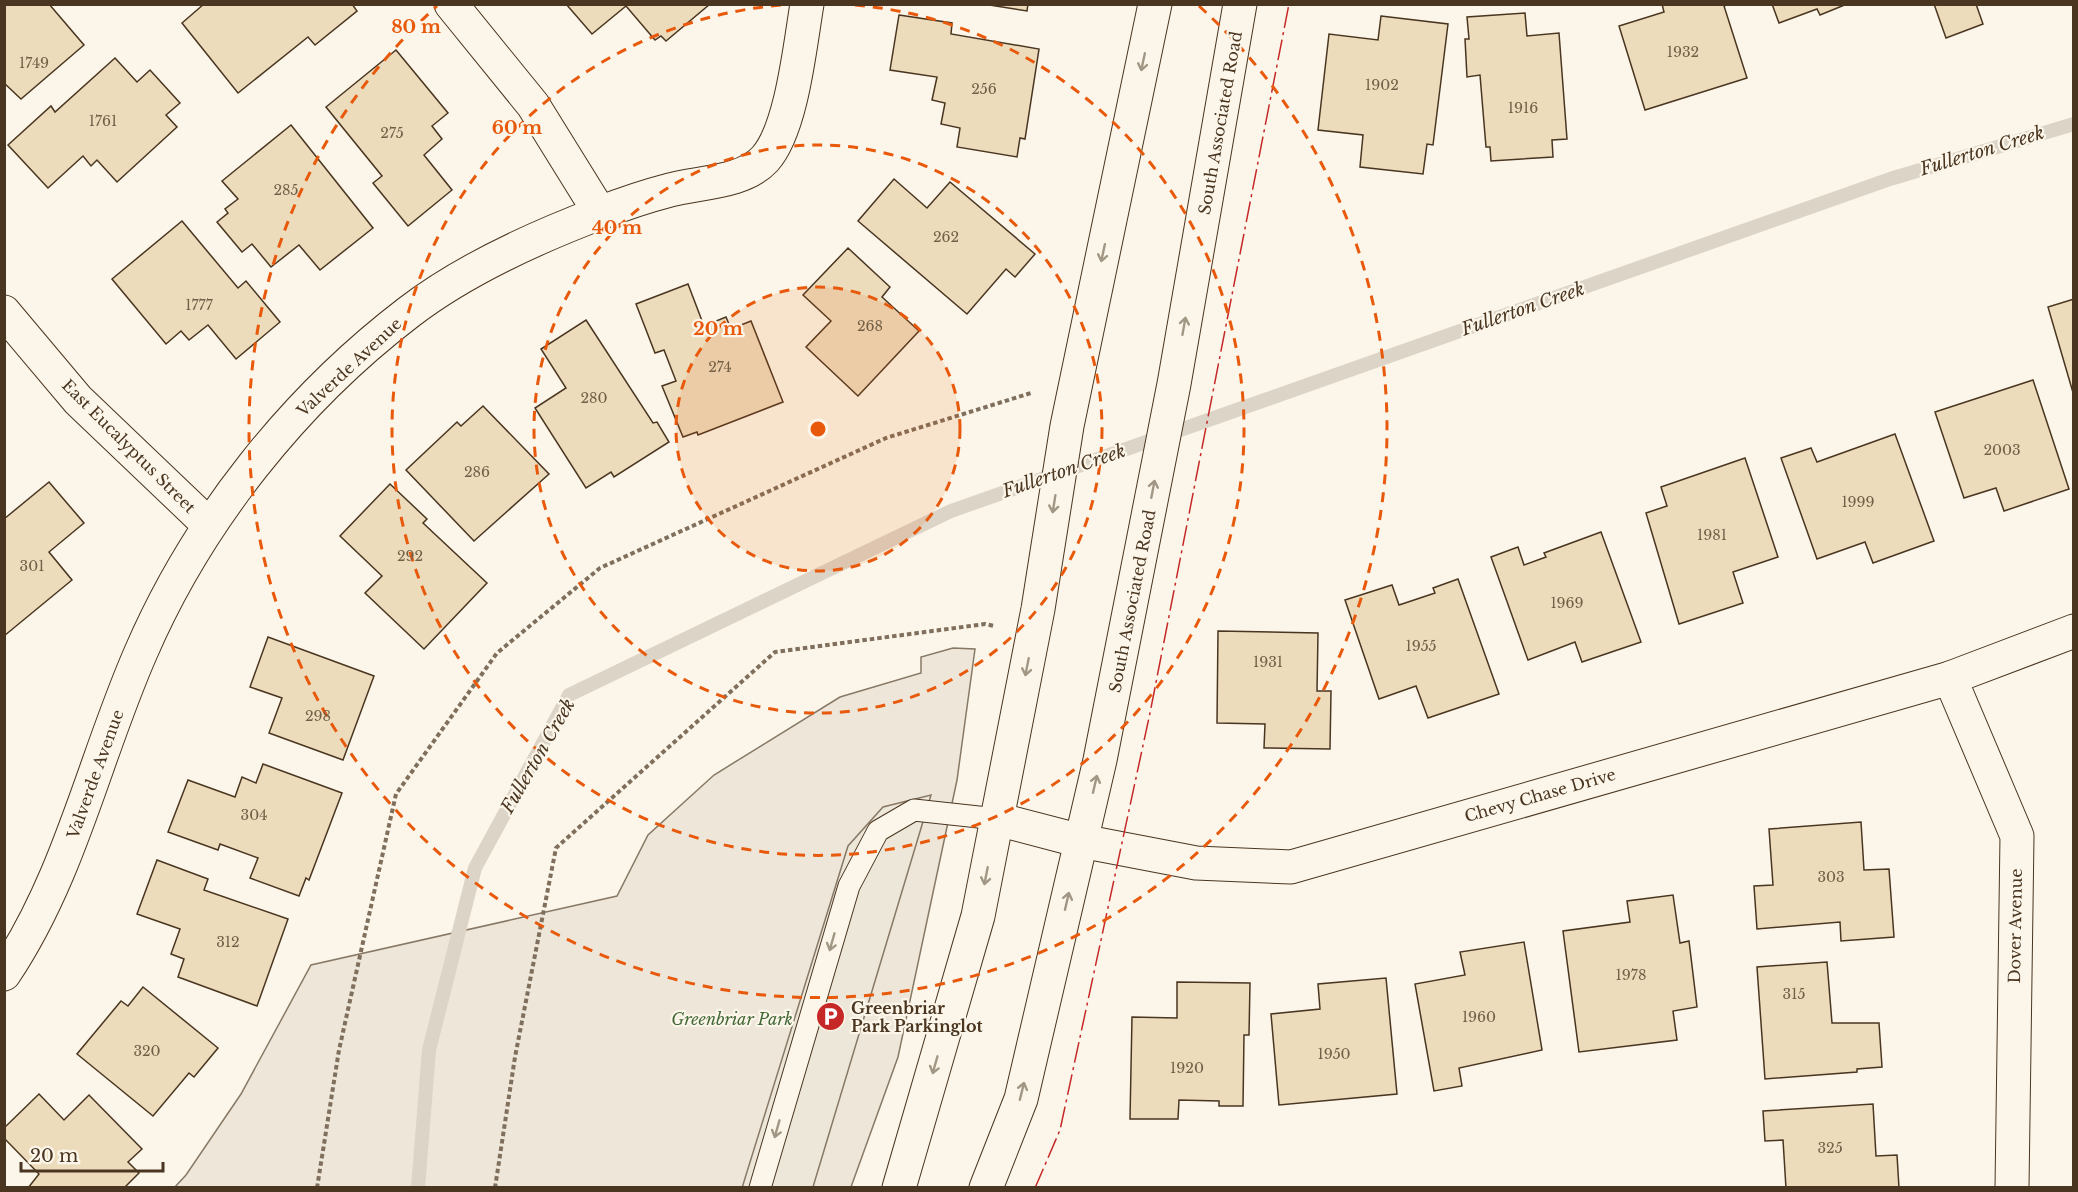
<svg xmlns="http://www.w3.org/2000/svg" width="2078" height="1192" font-family="'Libre Baskerville',serif">
  <style>
    .green { fill: #ede6d9; stroke: #887966; stroke-width: 1.5 }
    .parking { fill: #ede7d9; stroke: #887966; stroke-width: 1.5 }
    .lines { fill: none; stroke-linecap: round; stroke-linejoin: round }
    .stream { stroke: #dcd4c6; stroke-width: 14 }
    .building { fill: #ecdcbc; stroke: #4a3520; stroke-width: 1.5 }
    .service-casing { stroke: #4a3520; stroke-width: 23 }
    .minor-casing { stroke: #4a3520; stroke-width: 35 }
    .tertiary-casing { stroke: #4a3520; stroke-width: 35 }
    .path { stroke: #7f6f5c; stroke-width: 4; stroke-dasharray: 4.5 3; stroke-linecap: butt }
    .service { stroke: #fbf6e9; stroke-width: 21 }
    .minor { stroke: #fbf6e9; stroke-width: 33 }
    .tertiary { stroke: #fbf6e9; stroke-width: 33 }
    .power { stroke: #c62828; stroke-width: 1.5; stroke-dasharray: 21 4.5 3 4.5; stroke-linecap: butt }
    .oneway { stroke: #a29684 }
    .ring { fill: none; stroke: #e8590c; stroke-width: 3; stroke-dasharray: 10 8 }
    .labels { text-anchor: middle; dominant-baseline: central; stroke-width: 4.5; stroke-linejoin: round; paint-order: stroke }
    .number-label { font-size: 14px; fill: #725f47 }
    .street-label { font-size: 16px; fill: #4a3520; stroke: #fbf6e9 }
    .poi-label { font-size: 16px; font-weight: bold; fill: #4a3520; stroke: #fbf6e9; text-anchor: start }
    .park-label { font-size: 16px; font-style: italic; fill: #436837; stroke: #fbf6e9 }
    .water-label { font-size: 18px; font-style: italic; fill: #4a3520; stroke: #fbf6e9 }
    .centre { fill: #e8590c; stroke: #fbf6e9; stroke-width: 3 }
    .ring-label { font-size: 18px; text-anchor: middle; font-weight: bold; fill: #e8590c; stroke: #fbf6e9; stroke-width: 4.5; stroke-linejoin: round; paint-order: stroke }
  </style>
  <rect width="100%" height="100%" fill="#fbf6e9"/>
  <path class="green" d="M953,648L975,649L957,780L898,1057L851,1187L174,1188L186,1175L241,1094L311,965L617,896L648,835L714,775L840,697L921,673V657Z"/>
  <path class="parking" d="M931,795L813,1187L742,1188L848,846L883,807Z"/>
  <g class="lines">
    <path class="stream" d="M418,1188L429,1050L475,868L569,695L951,511L1890,179L2074,124"/>
  </g>
  <g class="building">
    <path d="M4,4H49L84,45L21,99L4,83Z"/>
    <path d="M204,4H352L357,11L315,45L308,37L238,93L182,23Z"/>
    <path d="M566,4H710L666,41L661,36L655,40L626,6L592,34Z"/>
    <path d="M983,4H1028L1027,11Z"/>
    <path d="M1662,4H1729L1724,6L1747,78L1645,110L1619,26L1664,12Z"/>
    <path d="M1772,4H1847L1820,15L1817,9L1779,23Z"/>
    <path d="M1934,4H1976L1983,24L1946,38Z"/>
    <path d="M1525,13L1527,36L1559,33L1567,139L1552,140L1553,157L1491,161L1490,147H1486L1480,75L1467,77L1465,39H1469L1467,17Z"/>
    <path d="M899,15L952,23L951,34L1039,49L1025,139L1020,138L1017,157L957,147L960,128L941,124L945,103L932,100L937,77L890,70Z"/>
    <path d="M1381,16L1448,24L1433,145L1427,144L1423,174L1360,167L1363,135L1318,130L1329,34L1378,40Z"/>
    <path d="M396,50L448,113L432,126L442,139L424,155L452,190L408,226L373,183L382,176L326,107Z"/>
    <path d="M115,58L137,82L150,70L180,103L166,115L177,127L117,182L97,160L91,166L83,156L48,188L8,145L51,106L55,112Z"/>
    <path d="M291,125L373,228L320,270L299,245L271,267L252,244L242,252L217,222L228,213L225,209L238,199L222,181Z"/>
    <path d="M894,179L927,208L950,182L1035,254L1015,277L1006,269L967,314L858,221Z"/>
    <path d="M182,221L238,288L246,281L280,322L236,359L208,325L189,340L181,331L166,344L112,279Z"/>
    <path d="M848,248L890,287L882,297L919,331L858,396L806,347L831,321L803,295Z"/>
    <path d="M688,284L704,326L726,317L731,329L751,321L783,402L698,435L697,432L683,437L662,386L676,381L664,350L655,353L636,304Z"/>
    <path d="M2074,299V396L2048,307Z"/>
    <path d="M586,320L653,423L657,422L669,442L614,477L611,472L586,488L535,408L566,388L541,349Z"/>
    <path d="M2033,380L2069,489L2004,511L1996,488L1964,498L1935,412Z"/>
    <path d="M483,406L549,474L474,541L406,470L457,422L461,426Z"/>
    <path d="M1895,434L1934,541L1873,563L1865,542L1817,559L1781,458L1811,448L1817,462Z"/>
    <path d="M1745,458L1778,557L1733,572L1743,603L1679,624L1646,513L1667,506L1661,487Z"/>
    <path d="M49,482L84,523L49,552L72,580L4,636V519Z"/>
    <path d="M390,484L427,519L423,523L487,583L424,649L365,593L382,576L340,536Z"/>
    <path d="M1601,532L1641,642L1582,662L1575,642L1528,660L1491,557L1518,547L1524,565L1546,557L1544,553Z"/>
    <path d="M1458,579L1499,694L1428,718L1416,686L1379,699L1345,600L1392,585L1399,605L1435,593L1433,588Z"/>
    <path d="M1218,631L1318,633L1317,691H1331L1330,749L1264,748L1265,724L1217,723Z"/>
    <path d="M268,637L374,676L343,760L269,733L282,698L250,687Z"/>
    <path d="M263,764L342,793L309,880L306,878L299,896L250,878L258,858L220,844L218,850L168,832L188,780L235,797L242,777L256,783Z"/>
    <path d="M1861,822L1864,870L1889,869L1894,937L1841,941L1840,922L1757,929L1754,886L1773,885L1769,829Z"/>
    <path d="M157,860L208,879L204,890L288,919L257,1006L178,977L184,959L171,954L180,929L137,914Z"/>
    <path d="M1673,895L1680,943L1689,941L1697,1007L1673,1011L1677,1040L1579,1052L1563,931L1630,922L1627,901Z"/>
    <path d="M1524,942L1542,1050L1459,1068L1462,1086L1434,1091L1415,984L1465,975L1460,952Z"/>
    <path d="M1827,962L1832,1023H1879L1882,1067L1857,1069V1072L1765,1079L1757,967Z"/>
    <path d="M1386,978L1397,1094L1279,1105L1271,1014L1320,1009L1318,984Z"/>
    <path d="M1177,982L1250,983L1249,1035H1244L1243,1106H1219V1101L1179,1100L1178,1119H1130L1132,1017L1177,1018Z"/>
    <path d="M143,987L218,1048L194,1077L189,1073L153,1116L77,1054L121,1001L128,1006Z"/>
    <path d="M39,1094L64,1120L89,1095L142,1149L128,1162L139,1173L124,1188H28L39,1174L4,1138V1128Z"/>
    <path d="M1873,1104L1876,1156L1897,1155L1899,1188H1786L1783,1140L1765,1141L1763,1111Z"/>
  </g>
  <g class="lines">
    <defs>
      <path id="service" d="M760,1188L849,886L878,831L914,810L997,819"/>
      <g id="minor">
        <path d="M451,4L533,105L600,213"/>
        <path d="M4,312L78,400L209,525"/>
        <path d="M1950,678L2017,836L2012,1188"/>
        <path d="M997,819L1081,841L1196,863L1291,867L1950,678L2074,631"/>
        <path d="M4,974C70,876 94,759 141,652C198,520 295,399 409,312C465,269 534,238 600,213C623,204 647,196 670,190C700,182 743,183 765,159C792,129 800,45 807,4"/>
      </g>
      <g id="tertiary">
        <path d="M899,1188L978,916L1038,609L1067,426L1155,4"/>
        <path d="M986,1188L1021,1099L1100,760L1174,384L1240,4"/>
      </g>
    </defs>
    <use href="#service" class="service-casing"/>
    <use href="#minor" class="minor-casing"/>
    <use href="#tertiary" class="tertiary-casing"/>
    <g class="path">
      <path d="M317,1188L339,1050L396,794L497,653L600,568L886,438L1031,393"/>
      <path d="M495,1188L515,1057L556,848L775,652L985,624L994,626"/>
    </g>
    <use href="#service" class="service"/>
    <use href="#minor" class="minor"/>
    <use href="#tertiary" class="tertiary"/>
    <path class="power" d="M1035,1188L1060,1130L1150,713L1289,4"/>
  </g>
  <defs><path id="oneway-shaft" d="M-6 0H5M1.5-3L5.5 0L1.5 3" fill="none" stroke-width="1.6" stroke-linecap="round" stroke-linejoin="round" transform="scale(1.5)"/></defs>
  <g class="oneway">
    <use href="#oneway-shaft" transform="translate(1143 62) rotate(102)"/>
    <use href="#oneway-shaft" transform="translate(1103 253) rotate(102)"/>
    <use href="#oneway-shaft" transform="translate(1184 326) rotate(-80)"/>
    <use href="#oneway-shaft" transform="translate(1153 489) rotate(-79)"/>
    <use href="#oneway-shaft" transform="translate(1054 504) rotate(99)"/>
    <use href="#oneway-shaft" transform="translate(1027 667) rotate(101)"/>
    <use href="#oneway-shaft" transform="translate(1095 784) rotate(-77)"/>
    <use href="#oneway-shaft" transform="translate(986 876) rotate(101)"/>
    <use href="#oneway-shaft" transform="translate(1067 901) rotate(-77)"/>
    <use href="#oneway-shaft" transform="translate(832 942) rotate(106)"/>
    <use href="#oneway-shaft" transform="translate(935 1065) rotate(106)"/>
    <use href="#oneway-shaft" transform="translate(1022 1091) rotate(-76)"/>
    <use href="#oneway-shaft" transform="translate(777 1129) rotate(106)"/>
  </g>
  <circle cx="818" cy="429" r="142" fill="#e8590c" fill-opacity=".12"/>
  <g class="ring">
    <circle cx="818" cy="429" r="142"/>
    <circle cx="818" cy="429" r="284"/>
    <path d="M855 5A426 426 0 1 1 781 5"/>
    <path d="M1199 6A569 569 0 1 1 437 6"/>
  </g>
  <defs>
    <symbol id="parking-disc" viewBox="-11 -11 22 22"><circle r="9.5" fill="#c62828" stroke="#fbf6e9"/><path d="M-3.5-5.5H1a3.5 3.5 0 0 1 0 7H-1V5.5H-3.5ZM-1-3.4V-.6H.8a1.4 1.4 0 0 0 0-2.8Z" fill="#fff"/></symbol>
  </defs>
  <g fill-rule="evenodd">
    <use href="#parking-disc" x="814" y="1000" width="33" height="33"/>
  </g>
  <g class="labels">
    <g class="number-label">
      <text x="1683" y="52">1932</text>
      <text x="34" y="63">1749</text>
      <text x="1382" y="85">1902</text>
      <text x="984" y="89">256</text>
      <text x="1523" y="108">1916</text>
      <text x="103" y="121">1761</text>
      <text x="392" y="133">275</text>
      <text x="286" y="190">285</text>
      <text x="946" y="237">262</text>
      <text x="199" y="305">1777</text>
      <text x="870" y="326">268</text>
      <text x="720" y="367">274</text>
      <text x="594" y="398">280</text>
      <text x="2002" y="450">2003</text>
      <text x="477" y="472">286</text>
      <text x="1858" y="502">1999</text>
      <text x="1712" y="535">1981</text>
      <text x="410" y="556">292</text>
      <text x="32" y="566">301</text>
      <text x="1567" y="603">1969</text>
      <text x="1421" y="646">1955</text>
      <text x="1268" y="662">1931</text>
      <text x="318" y="716">298</text>
      <text x="254" y="815">304</text>
      <text x="1831" y="877">303</text>
      <text x="228" y="942">312</text>
      <text x="1631" y="975">1978</text>
      <text x="1794" y="994">315</text>
      <text x="1479" y="1017">1960</text>
      <text x="147" y="1051">320</text>
      <text x="1334" y="1054">1950</text>
      <text x="1187" y="1068">1920</text>
      <text x="1830" y="1148">325</text>
    </g>
    <g class="street-label">
      <text transform="translate(1220 123) rotate(-80)">South Associated Road</text>
      <text transform="translate(349 367) rotate(-43)">Valverde Avenue</text>
      <text transform="translate(129 446) rotate(45)">East Eucalyptus Street</text>
      <text transform="translate(1132 601) rotate(-79)">South Associated Road</text>
      <text transform="translate(95 774) rotate(-70)">Valverde Avenue</text>
      <text transform="translate(1540 795) rotate(-16)">Chevy Chase Drive</text>
      <text transform="translate(2015 926) rotate(-89)">Dover Avenue</text>
    </g>
    <g class="poi-label">
      <text x="851" y="1008">Greenbriar<tspan x="851" dy="18">Park Parkinglot</tspan></text>
    </g>
    <g class="park-label">
      <text x="732" y="1019">Greenbriar Park</text>
    </g>
    <g class="water-label">
      <text transform="translate(1982 151) rotate(-17)">Fullerton Creek</text>
      <text transform="translate(1523 309) rotate(-19)">Fullerton Creek</text>
      <text transform="translate(1064 471) rotate(-19)">Fullerton Creek</text>
      <text transform="translate(538 756) rotate(-60)">Fullerton Creek</text>
    </g>
  </g>
  <circle cx="818" cy="429" r="9" class="centre"/>
  <g class="ring-label">
    <text x="416" y="33">80 m</text>
    <text x="517" y="134">60 m</text>
    <text x="617" y="234">40 m</text>
    <text x="718" y="335">20 m</text>
  </g>
  <rect width="2078" height="1192" fill="none" stroke="#4a3520" stroke-width="12"/>
  <path d="M21 1162v9h142v-9" fill="none" stroke="#4a3520" stroke-width="3"/>
  <text x="30" y="1162" font-size="18" fill="#4a3520" stroke="#fbf6e9" stroke-width="4.5" paint-order="stroke">20 m</text>
</svg>
